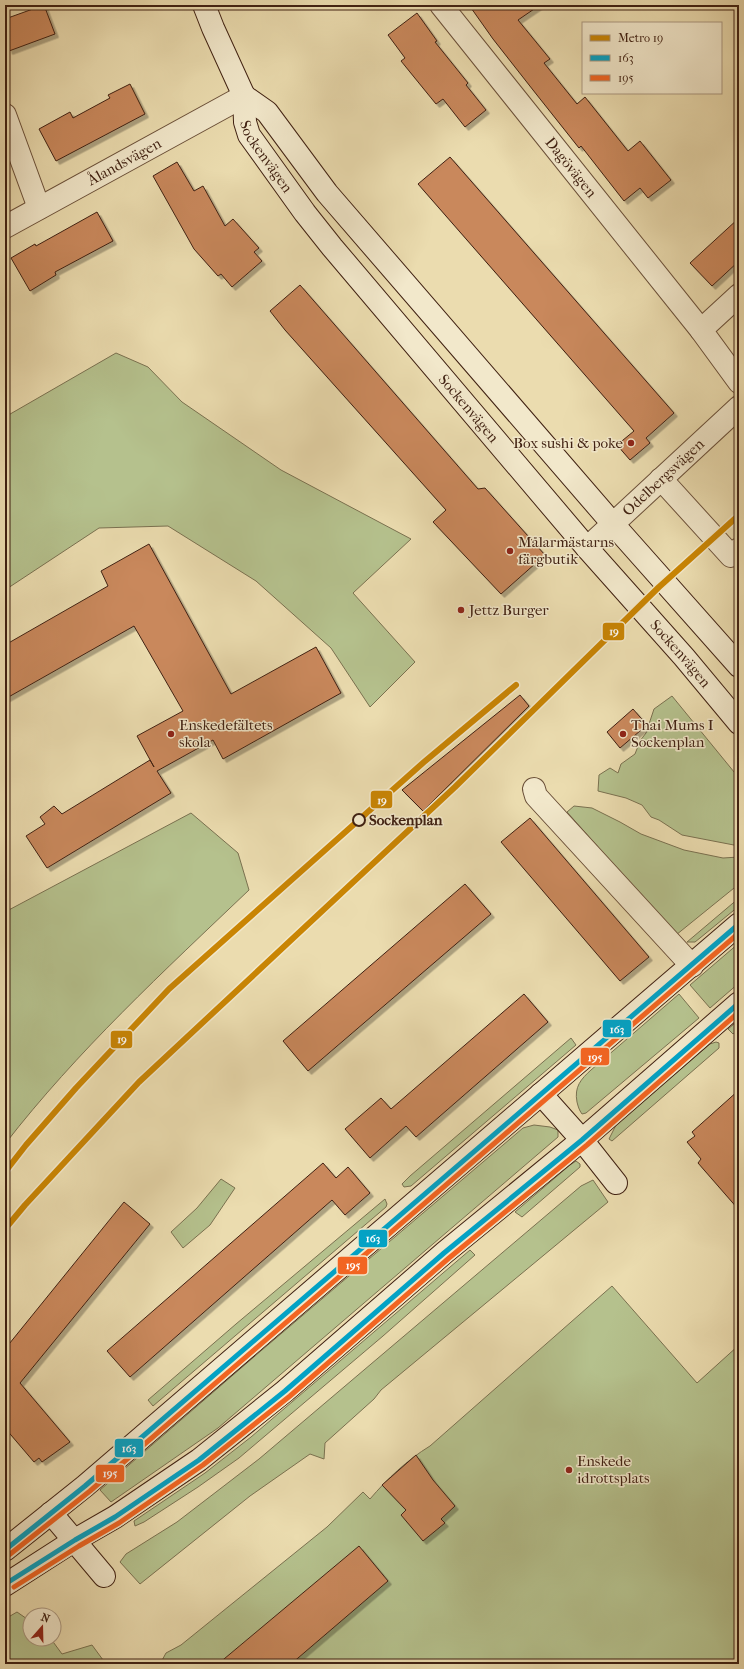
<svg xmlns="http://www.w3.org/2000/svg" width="744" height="1669" font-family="'IM FELL French Canon',serif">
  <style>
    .green { fill: #b5c18d; stroke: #7a7150 }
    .building { fill: #c9885b; stroke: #402112; filter: url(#shadow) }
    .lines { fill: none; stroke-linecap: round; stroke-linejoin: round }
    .street-casing { stroke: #6b5039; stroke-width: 24 }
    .secondary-casing { stroke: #402112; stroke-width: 24 }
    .street { stroke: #f2e8cb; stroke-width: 22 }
    .secondary { stroke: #f2e8cb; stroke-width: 22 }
    .bus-1-casing { stroke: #f2e8cb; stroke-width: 8 }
    .bus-2-casing { stroke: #f2e8cb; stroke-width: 8 }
    .bus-1 { stroke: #03a2c5; stroke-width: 5 }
    .bus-2 { stroke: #f26522; stroke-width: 5 }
    .metro-1-casing { stroke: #f2e8cb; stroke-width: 9 }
    .metro-1 { stroke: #c98504; stroke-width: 6 }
    .poi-dot { fill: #8f2418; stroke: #f2e8cb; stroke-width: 1.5 }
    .stop-dot { fill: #f2e8cb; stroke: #402112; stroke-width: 2 }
    .labels { text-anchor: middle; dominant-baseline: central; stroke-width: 3; stroke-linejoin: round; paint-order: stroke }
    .street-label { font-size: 15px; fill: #402112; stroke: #f2e8cb }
    .poi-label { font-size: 15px; fill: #402112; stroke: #f2e8cb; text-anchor: start }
    .stop-label { font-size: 15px; font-weight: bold; fill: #402112; stroke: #f2e8cb; text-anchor: start }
    .line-badge { stroke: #f2e8cb; stroke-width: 1.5 }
    .badge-label { font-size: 11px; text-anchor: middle; font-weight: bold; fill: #fff }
  </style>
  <defs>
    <filter id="shadow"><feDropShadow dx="3.5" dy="3.5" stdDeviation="0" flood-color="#0004"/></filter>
  </defs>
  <rect width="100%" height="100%" fill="#ebdcaf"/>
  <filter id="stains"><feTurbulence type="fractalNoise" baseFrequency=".005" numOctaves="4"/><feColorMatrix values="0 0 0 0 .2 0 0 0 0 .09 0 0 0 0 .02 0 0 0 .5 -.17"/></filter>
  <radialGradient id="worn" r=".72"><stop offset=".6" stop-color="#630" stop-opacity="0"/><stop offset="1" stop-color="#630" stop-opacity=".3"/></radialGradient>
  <g class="green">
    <path d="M116,353L148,367L182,402L281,470L411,539L353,593L415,662L370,707L331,648L256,581L168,526L99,528L5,590V417Z"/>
    <path d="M672,696L739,778V846L682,835L659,820L651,817L642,805L626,798L598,791L599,775L610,768L618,773L621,764L635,754L640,741L646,733L654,709Z"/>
    <path d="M574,806L592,808L620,822L641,834L684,850L723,858L739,857V884L676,935L567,812Z"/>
    <path d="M191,813L238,853L249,890C164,971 77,1051 5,1144V912Z"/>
    <path d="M739,898V906L700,938L695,942H687Z"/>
    <path d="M739,943V983L710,1008L690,985Z"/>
    <path d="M679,994L699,1018L586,1113L582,1114C579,1110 578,1106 577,1102C574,1087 581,1079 591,1070Z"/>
    <path d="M739,1020V1029L733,1034L728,1029Z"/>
    <path d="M571,1038L576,1045L411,1186L404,1187L402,1184L410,1176Z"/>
    <path d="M716,1042L719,1043V1048L612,1141L609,1139L616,1125L710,1044Z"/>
    <path d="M534,1125L550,1127L558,1130V1137L218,1428L111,1502L100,1490L262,1350L523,1128Z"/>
    <path d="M576,1161L580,1164V1167L522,1217L515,1212L570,1165Z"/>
    <path d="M221,1179L235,1188L210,1225L183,1248L171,1232L197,1208Z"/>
    <path d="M593,1180L608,1202L381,1390L374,1399L325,1443L324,1459L310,1454L250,1496L140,1584L120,1562L126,1554L177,1522L259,1459L581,1186Z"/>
    <path d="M385,1199L387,1204L386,1207L153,1406L148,1400L236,1324Z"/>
    <path d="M470,1250L475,1255L383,1336L239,1458L198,1487L144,1522L135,1526L134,1521L205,1473L251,1437Z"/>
    <path d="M612,1286L697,1383L739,1345V1664H160L166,1653L181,1645L327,1527L363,1492L370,1499C387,1479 407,1460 430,1446Z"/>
    <path d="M17,1612L30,1621V1639H51L62,1654L92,1645L106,1664H5V1619Z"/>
  </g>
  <g class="building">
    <path d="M44,5L55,34L9,51L5,39V19Z"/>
    <path d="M469,5H540L518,20L550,59L544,63L577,104L585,97L628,151L640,141L671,180L648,198L640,188L624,201L581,146L579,148L533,90L493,39Z"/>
    <path d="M417,13L437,41L435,42L468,83L466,85L486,110L465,127L443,99L436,104L401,61L405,58L388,35Z"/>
    <path d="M130,84L145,114L56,161L39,129L70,112L73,118L110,98L108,95Z"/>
    <path d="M450,157L674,413L646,438L650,443L630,460L617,445L634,431L418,184Z"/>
    <path d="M177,162L194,191L203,186L225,226L233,219L259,248L254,252L262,261L232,287L221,274L218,276L194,249L153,176Z"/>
    <path d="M97,212L113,241L55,272L56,275L30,291L11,258L35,244L36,246Z"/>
    <path d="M739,218V261L712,286L690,263Z"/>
    <path d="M300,285L478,489L485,488L545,555L501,594L433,522L446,510L285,330L270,311Z"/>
    <path d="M149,544L231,694L316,647L341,693L223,759L213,740L157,771L171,793L47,868L26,836L45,824L40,817L54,806L62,814L150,760L154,767L137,736L183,711L134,626L5,699V645L108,586L101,571Z"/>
    <path d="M520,695L529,706L423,811L402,790Z"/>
    <path d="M633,709L647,725L620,748L607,732Z"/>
    <path d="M530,818L649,957L620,981L501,842Z"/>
    <path d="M465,884L491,914L308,1071L283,1041Z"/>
    <path d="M524,994L548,1022L416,1137L406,1126L370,1158L345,1129L381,1098L391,1109Z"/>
    <path d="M739,1090V1210L698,1163L701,1159L687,1142L695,1136L692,1132Z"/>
    <path d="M323,1163L336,1178L348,1167L370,1193L345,1215L332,1200L130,1377L107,1351Z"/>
    <path d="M124,1202L150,1224L20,1383L70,1442L42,1462L39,1458L34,1462L5,1428V1349Z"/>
    <path d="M416,1455L433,1480L455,1506L441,1519L445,1523L423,1541L401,1515L406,1510L382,1485Z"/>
    <path d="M359,1546L388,1581L291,1664H218Z"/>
  </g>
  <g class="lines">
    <defs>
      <g id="street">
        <path id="s1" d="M441,5L701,330"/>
        <path d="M5,115L39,208"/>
        <path id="s2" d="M5,227L244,96"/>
        <path d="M739,295L701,330L739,382"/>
        <path d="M661,479L731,556L739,549"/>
        <path id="s3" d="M587,548L739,407"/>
        <path d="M534,789L536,796L692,966"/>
      </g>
      <g id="secondary">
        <path id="s4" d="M204,5L213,28L244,96L245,122L249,135L305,213L332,247L587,548L684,657L739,723"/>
        <path d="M244,96L267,112L327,193L613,524L739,666"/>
        <path d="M541,1094L582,1140L616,1183"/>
        <path d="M51,1513L104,1576"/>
        <path d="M5,1550L85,1486L739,924"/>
        <path d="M5,1585L75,1540L115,1517L199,1460L285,1391L444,1253L582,1140L739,1003"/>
      </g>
    </defs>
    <use href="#street" class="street-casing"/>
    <use href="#secondary" class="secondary-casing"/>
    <use href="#street" class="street"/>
    <use href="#secondary" class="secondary"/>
    <defs>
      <g id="bus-1">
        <path d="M5,1550L85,1486L739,924"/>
        <path d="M10,1581L75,1540L115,1517L199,1460L285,1391L444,1253L582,1140L739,1003"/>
      </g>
      <g id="bus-2">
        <path d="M9,1555L90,1491L739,933"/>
        <path d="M14,1587L79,1546L119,1523L203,1465L290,1396L449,1258L587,1145L739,1012"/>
      </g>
    </defs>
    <use href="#bus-1" class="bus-1-casing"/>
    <use href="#bus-2" class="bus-2-casing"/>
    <use href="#bus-1" class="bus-1"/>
    <use href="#bus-2" class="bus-2"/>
    <defs>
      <g id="metro-1">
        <path d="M5,1172L26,1145L76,1088L169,989L424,762L516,685"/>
        <path d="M5,1229L25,1205L139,1082L455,787L659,587L739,515"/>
      </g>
    </defs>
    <use href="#metro-1" class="metro-1-casing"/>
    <use href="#metro-1" class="metro-1"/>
  </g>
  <g class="poi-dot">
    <circle cx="631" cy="443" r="4"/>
    <circle cx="510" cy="551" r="4"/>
    <circle cx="461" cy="610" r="4"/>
    <circle cx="171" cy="734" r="4"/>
    <circle cx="623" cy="734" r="4"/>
    <circle cx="569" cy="1470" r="4"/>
  </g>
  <circle class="stop-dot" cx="359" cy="820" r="6"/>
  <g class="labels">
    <g class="street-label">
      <text stroke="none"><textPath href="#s4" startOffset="166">Sockenvägen</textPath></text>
      <text stroke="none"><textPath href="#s2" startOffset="136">Ålandsvägen</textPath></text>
      <text stroke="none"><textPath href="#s1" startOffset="208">Dagövägen</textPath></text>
      <text stroke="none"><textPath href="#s4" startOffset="490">Sockenvägen</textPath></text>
      <text stroke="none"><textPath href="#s3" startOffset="104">Odelbergsvägen</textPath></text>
      <text stroke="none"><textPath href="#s4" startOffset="814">Sockenvägen</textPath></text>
    </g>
    <g class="poi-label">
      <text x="623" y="443" text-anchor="end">Box sushi &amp; poke</text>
      <text x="518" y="542">Målarmästarns<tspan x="518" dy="17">färgbutik</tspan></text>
      <text x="469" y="610">Jettz Burger</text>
      <text x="179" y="725">Enskedefältets<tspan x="179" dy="17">skola</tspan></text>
      <text x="631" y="725">Thai Mums I<tspan x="631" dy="17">Sockenplan</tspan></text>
      <text x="577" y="1461">Enskede<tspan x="577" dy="17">idrottsplats</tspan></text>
    </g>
    <g class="stop-label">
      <text x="369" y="820">Sockenplan</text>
    </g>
  </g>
  <g class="line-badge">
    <rect x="602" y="622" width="23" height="19" rx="4" fill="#c98504"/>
    <rect x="370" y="790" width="23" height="19" rx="4" fill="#c98504"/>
    <rect x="602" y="1019" width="30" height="19" rx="4" fill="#03a2c5"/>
    <rect x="110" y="1030" width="23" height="19" rx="4" fill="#c98504"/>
    <rect x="580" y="1047" width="30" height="19" rx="4" fill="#f26522"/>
    <rect x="358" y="1229" width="30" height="19" rx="4" fill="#03a2c5"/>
    <rect x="337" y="1256" width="31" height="19" rx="4" fill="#f26522"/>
    <rect x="114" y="1438" width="30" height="20" rx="4" fill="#03a2c5"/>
    <rect x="95" y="1464" width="30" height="19" rx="4" fill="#f26522"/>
  </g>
  <g class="badge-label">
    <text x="614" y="635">19</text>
    <text x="382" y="804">19</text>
    <text x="617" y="1033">163</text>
    <text x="122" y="1043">19</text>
    <text x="595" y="1061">195</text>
    <text x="373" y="1242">163</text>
    <text x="353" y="1269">195</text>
    <text x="129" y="1452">163</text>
    <text x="110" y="1477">195</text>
  </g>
  <rect width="744" height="1669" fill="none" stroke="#ebdcaf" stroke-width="20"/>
  <rect x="6" y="6" width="732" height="1657" fill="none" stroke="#402112" stroke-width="2"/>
  <rect x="10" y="10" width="724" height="1649" fill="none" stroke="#402112"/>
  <rect x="582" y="22" width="140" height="72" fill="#f2e8cb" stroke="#ab9881"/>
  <rect x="590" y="35" width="20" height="6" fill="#c98504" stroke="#ab9881"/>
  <text x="618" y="42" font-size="12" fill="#402112">Metro 19</text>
  <rect x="590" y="55" width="20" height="6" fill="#03a2c5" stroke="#ab9881"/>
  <text x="618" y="62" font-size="12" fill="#402112">163</text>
  <rect x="590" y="75" width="20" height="6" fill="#f26522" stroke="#ab9881"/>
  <text x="618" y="82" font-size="12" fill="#402112">195</text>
  <g transform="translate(42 1627) rotate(20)"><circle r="19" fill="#f2e8cb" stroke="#ab9881"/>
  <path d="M0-3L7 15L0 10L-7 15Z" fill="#8f2418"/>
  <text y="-6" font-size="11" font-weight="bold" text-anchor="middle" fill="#402112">N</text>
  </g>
  <rect width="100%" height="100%" filter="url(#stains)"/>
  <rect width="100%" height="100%" fill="url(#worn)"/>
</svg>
